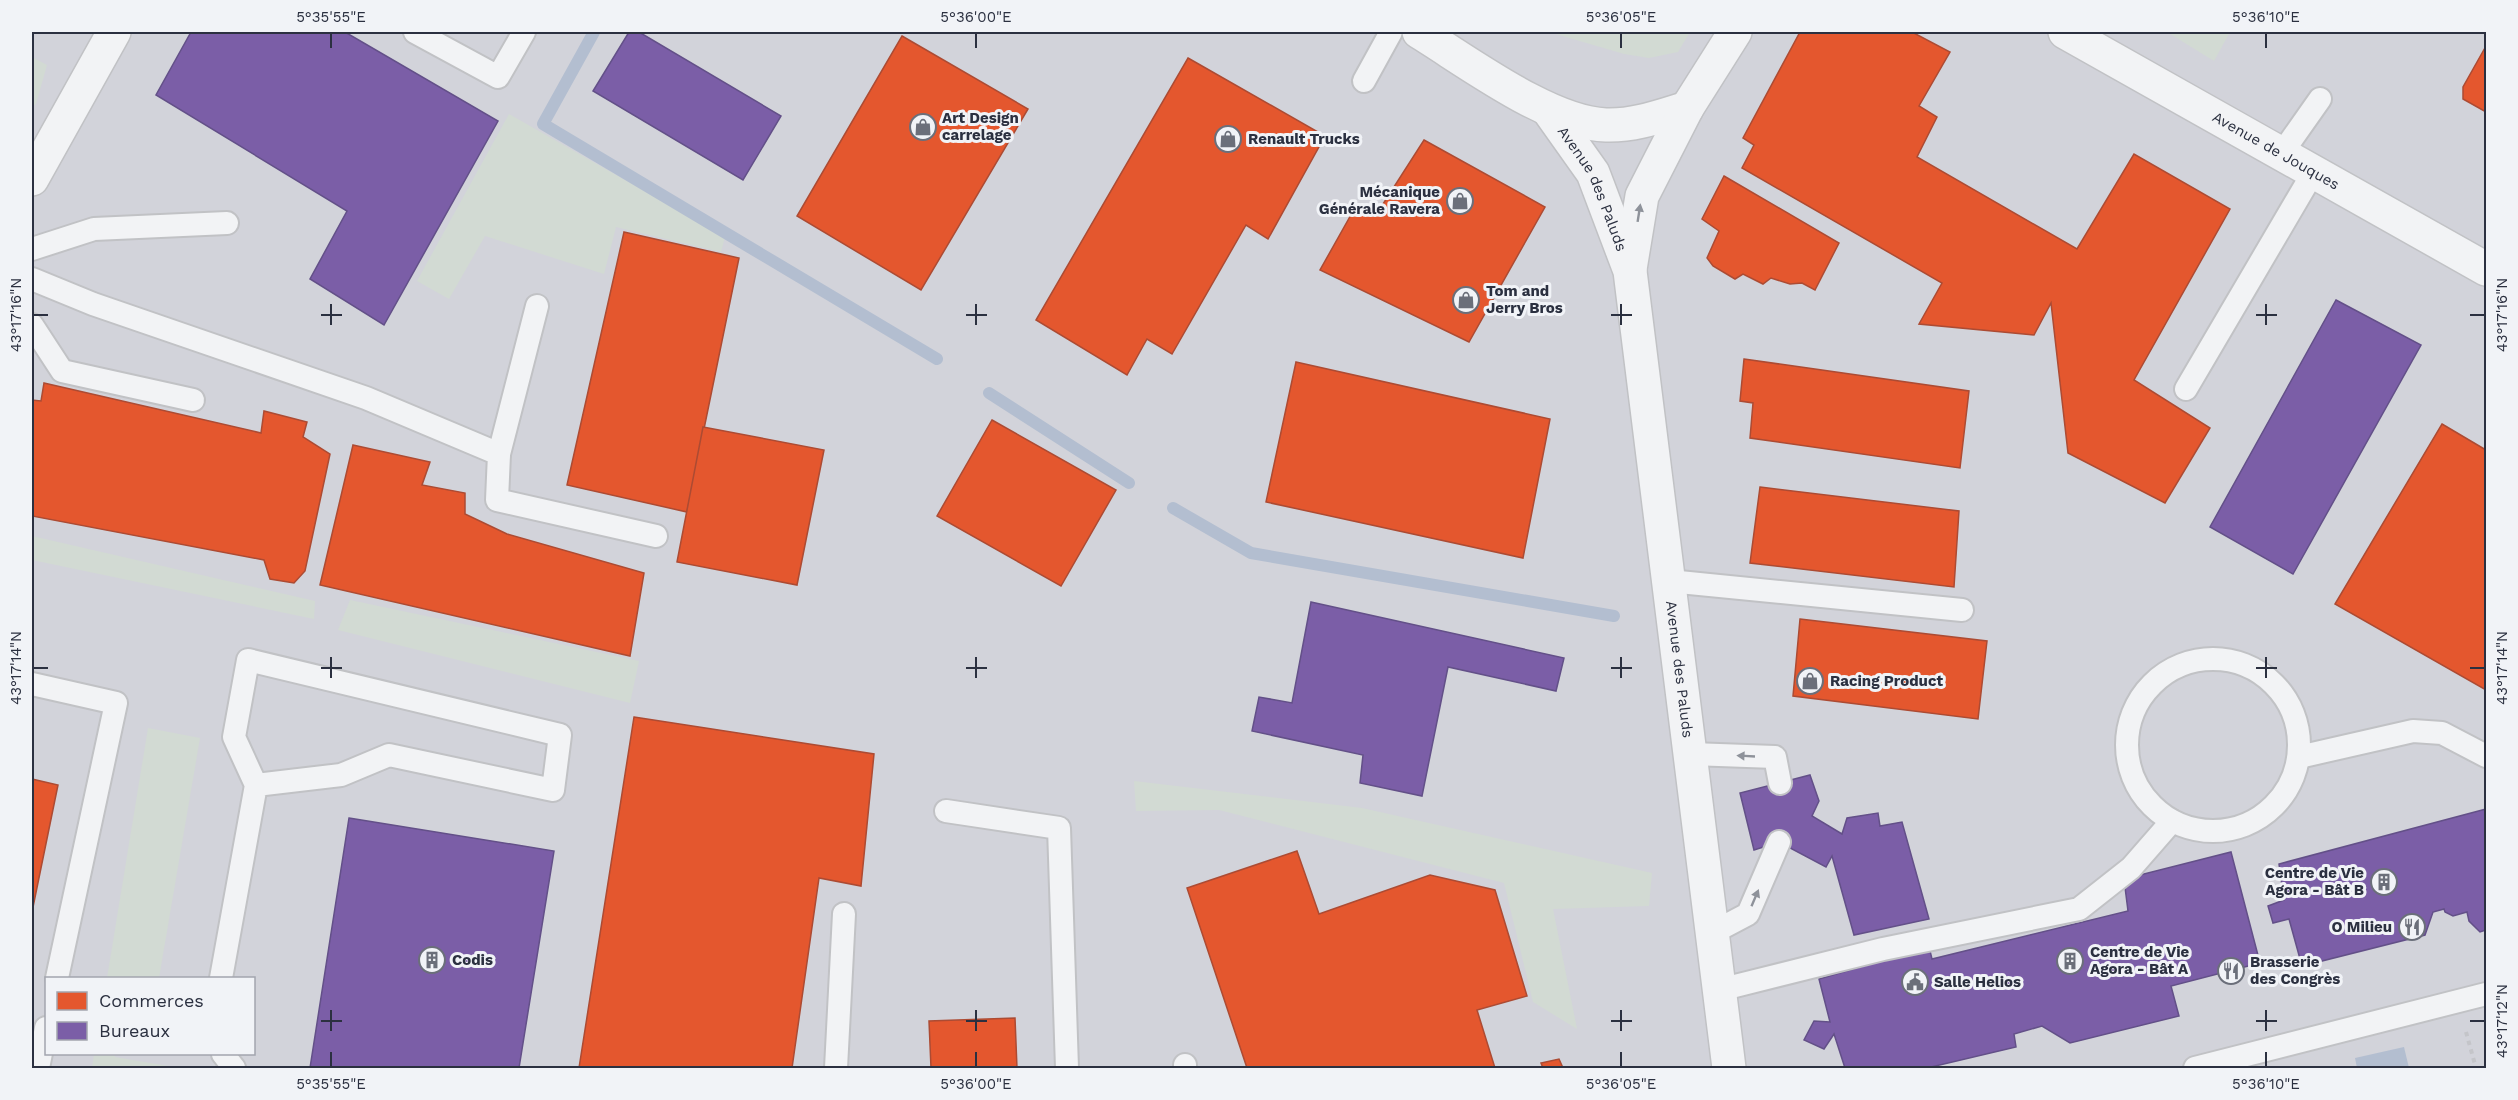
<svg xmlns="http://www.w3.org/2000/svg" width="2518" height="1100" font-family="'Work Sans',sans-serif">
  <style>
    .built { fill: #d2d3da; fill-rule: evenodd }
    .green { fill: #d2dad3 }
    .water { fill: #b3bed0 }
    .shops { fill: #e4572e; stroke: #ac4b33; stroke-width: 1.5 }
    .offices { fill: #7b5ea7; stroke: #635088; stroke-width: 1.5 }
    .lines { fill: none; stroke-linecap: round; stroke-linejoin: round }
    .stream { stroke: #b3bed0; stroke-width: 12 }
    .service-casing { stroke: #c1c2c5; stroke-width: 26 }
    .minor-casing { stroke: #c1c2c5; stroke-width: 36 }
    .path { stroke: #c4c5c9; stroke-width: 4; stroke-dasharray: 4.5 4.5; stroke-linecap: butt }
    .service { stroke: #f2f3f5; stroke-width: 22 }
    .minor { stroke: #f2f3f5; stroke-width: 33 }
    .oneway { fill: #8e929a }
    .ticks { fill: none; stroke: #2b3040; stroke-width: 2 }
    .labels { text-anchor: middle; dominant-baseline: central; stroke-width: 6; stroke-linejoin: round; paint-order: stroke }
    .poi-label { font-size: 15px; font-weight: bold; fill: #2b3040; stroke: #f1f3f7; text-anchor: start }
    .street-label { font-size: 15px; fill: #2b3040; stroke: #f1f3f7 }
    .neatline { fill: none; stroke: #2b3040; stroke-width: 2 }
    .ticks-label { font-size: 15px; text-anchor: middle; fill: #2b3040 }
  </style>
  <rect width="100%" height="100%" fill="#e3e4e7"/>
  <path class="built" d="M32,32H2486V1068H32ZM46,978H254V1054H46Z"/>
  <g class="green">
    <path d="M1549,32H1690L1678,52L1649,58L1624,54Z"/>
    <path d="M2167,32H2230L2214,61Z"/>
    <path d="M32,57L47,65L36,104L32,107Z"/>
    <path d="M509,114L725,237L721,252L616,227L604,274L485,236L449,299L417,281Z"/>
    <path d="M32,536L315,601L314,619L32,560Z"/>
    <path d="M350,600L639,661L630,703L338,630Z"/>
    <path d="M148,728L200,738L159,978H107Z"/>
    <path d="M1134,781L1362,808L1652,873L1649,906L1553,909L1577,1029L1533,1002L1504,883L1219,810L1136,811Z"/>
    <path d="M94,1054H115V1057L180,1068H92Z"/>
  </g>
  <path class="water" d="M2404,1047L2409,1068H2357L2355,1058Z"/>
  <g class="shops">
    <path d="M1800,32H1912L1950,52L1919,106L1937,117L1917,157L2077,249L2134,154L2230,209L2134,380L2210,428L2165,503L2068,453L2051,303L2034,335L1919,324L1942,283L1742,168L1754,145L1743,138Z"/>
    <path d="M902,36L1028,109L921,290L797,216Z"/>
    <path d="M2486,46V112L2463,99V87Z"/>
    <path d="M1188,58L1325,136L1268,239L1246,225L1172,354L1147,339L1127,375L1036,320Z"/>
    <path d="M1424,140L1545,207L1469,342L1320,270L1352,213L1376,215Z"/>
    <path d="M1724,176L1839,243L1815,290L1802,283L1790,284L1771,278L1763,284L1743,274L1735,279L1713,266L1707,258L1719,231L1702,219Z"/>
    <path d="M624,232L739,258L687,512L567,485Z"/>
    <path d="M1744,359L1969,391L1960,468L1750,438L1753,403L1740,401Z"/>
    <path d="M1296,362L1550,419L1523,558L1266,502Z"/>
    <path d="M44,383L261,433L264,411L307,422L303,437L330,454L305,571L294,583L270,579L264,560L32,516V400L41,401Z"/>
    <path d="M992,420L1116,490L1061,586L937,516Z"/>
    <path d="M2442,424L2486,450V690L2335,604Z"/>
    <path d="M703,427L824,450L797,585L677,562Z"/>
    <path d="M353,445L430,462L422,485L465,493V514L507,534L644,573L630,656L320,585Z"/>
    <path d="M1760,487L1959,511L1954,587L1750,563Z"/>
    <path d="M1800,619L1987,641L1978,719L1793,696Z"/>
    <path d="M634,717L874,754L861,886L819,878L792,1068H579Z"/>
    <path d="M32,779L58,785L32,912Z"/>
    <path d="M1297,851L1319,914L1430,875L1495,890L1527,996L1477,1010L1495,1068H1247L1187,888Z"/>
    <path d="M1015,1018L1017,1068H931L929,1021Z"/>
    <path d="M1559,1059L1563,1068H1543L1541,1063Z"/>
  </g>
  <g class="offices">
    <path d="M191,32H345L498,121L384,325L310,279L347,211L156,95Z"/>
    <path d="M629,32H639L781,116L743,180L593,91Z"/>
    <path d="M2336,300L2421,345L2293,574L2210,527Z"/>
    <path d="M1311,602L1564,658L1556,691L1448,667L1422,796L1360,783L1363,755L1252,731L1259,697L1292,703Z"/>
    <path d="M1810,775L1819,801L1812,816L1842,834L1847,818L1878,813L1880,826L1902,822L1929,919L1854,935L1832,856L1826,867L1779,842L1754,850L1740,793Z"/>
    <path d="M2486,809V930L2480,932L2469,921L2467,912L2453,916L2445,912L2444,909L2433,912L2425,935L2302,966L2289,919L2273,923L2268,906L2284,900L2279,864Z"/>
    <path d="M349,818L554,851L519,1068H310Z"/>
    <path d="M2231,852L2260,963L2171,986L2179,1016L2070,1043L2042,1026L2014,1034L2016,1047L1927,1068H1845L1834,1034L1824,1049L1804,1040L1814,1021L1830,1022L1819,979L1929,947L1932,959L2128,911L2124,879Z"/>
  </g>
  <g class="lines">
    <g class="stream">
      <path d="M594,32L543,124L937,359"/>
      <path d="M989,393L1129,483"/>
      <path d="M1173,508L1251,553L1614,616"/>
    </g>
    <defs>
      <g id="service">
        <path d="M415,32L498,77L524,32"/>
        <path d="M1364,81L1391,32"/>
        <path d="M2282,153L2320,99"/>
        <path d="M32,249L94,229L227,223"/>
        <path d="M32,279L93,304L366,398L499,454L497,500L656,536"/>
        <path d="M32,325L62,371L193,400"/>
        <path d="M2186,389L2314,171"/>
        <path d="M499,454L537,306"/>
        <path d="M1669,581L1962,610"/>
        <circle cx="2213" cy="745" r="86"/>
        <path d="M32,684L116,703L57,978"/>
        <path d="M1691,754L1775,757L1780,783"/>
        <path d="M2299,757L2413,731L2442,733L2486,756"/>
        <path d="M946,811L1059,828L1067,1068"/>
        <path d="M1712,933L1748,914L1779,842"/>
        <path d="M221,978L256,785L341,775L389,755L553,790L560,735L248,660L234,737L256,785"/>
        <path d="M1719,990L1883,949L2079,909L2131,868L2172,821"/>
        <path d="M223,1054L234,1068"/>
        <path d="M1185,1065V1068"/>
        <path d="M38,1068L46,1028"/>
        <path d="M836,1068L844,914"/>
        <path d="M2195,1068L2486,994"/>
      </g>
      <g id="minor">
        <path d="M1419,32C1468,62 1549,123 1606,125C1634,126 1661,116 1687,108"/>
        <path id="s1" d="M2065,32L2486,269"/>
        <path id="s2" d="M1549,111L1593,173L1630,271L1729,1068"/>
        <path d="M32,179L114,32"/>
        <path d="M1630,269L1642,196L1687,108L1735,32"/>
      </g>
    </defs>
    <use href="#service" class="service-casing"/>
    <use href="#minor" class="minor-casing"/>
    <path class="path" d="M2466,1032L2476,1068"/>
    <use href="#service" class="service"/>
    <use href="#minor" class="minor"/>
  </g>
  <defs><path id="oneway-solid" d="M-6-.8H1V-3.2L6.5 0L1 3.2V.8H-6Z" transform="scale(1.5)"/></defs>
  <g class="oneway">
    <use href="#oneway-solid" transform="translate(1639 213) rotate(-81)"/>
    <use href="#oneway-solid" transform="translate(1746 756) rotate(-177)"/>
    <use href="#oneway-solid" transform="translate(1755 898) rotate(-67)"/>
  </g>
  <path class="ticks" d="M331,33V48M976,33V48M1621,33V48M2266,33V48M331,304V325M976,304V325M1621,304V325M2266,304V325M33,315H48M321,315H342M966,315H987M1611,315H1632M2256,315H2277M2470,315H2485M331,657V678M976,657V678M1621,657V678M2266,657V678M33,668H48M321,668H342M966,668H987M1611,668H1632M2256,668H2277M2470,668H2485M331,1010V1031M976,1010V1031M1621,1010V1031M2266,1010V1031M321,1021H342M966,1021H987M1611,1021H1632M2256,1021H2277M2470,1021H2485M331,1052V1067M976,1052V1067M1621,1052V1067M2266,1052V1067"/>
  <defs>
    <symbol id="shop-ring" viewBox="-11 -11 22 22"><circle r="9.5" fill="#f1f3f7" stroke="#6b6f7a" stroke-width="1.5"/><path d="M-5-2.5h2.3a2.7 3.5 0 0 1 5.4 0H5L5.5 6h-11ZM-1.5-2.5h3a1.5 2.3 0 0 0-3 0Z" fill="#6b6f7a"/></symbol>
    <symbol id="building-ring" viewBox="-11 -11 22 22"><circle r="9.5" fill="#f1f3f7" stroke="#6b6f7a" stroke-width="1.5"/><path d="M-4-6H4V6H1V3H-1V6H-4ZM-2.5-4.3h1.7v1.8h-1.7ZM.8-4.3h1.7v1.8H.8ZM-2.5-1h1.7V.8h-1.7ZM.8-1h1.7V.8H.8Z" fill="#6b6f7a"/></symbol>
    <symbol id="restaurant-ring" viewBox="-11 -11 22 22"><circle r="9.5" fill="#f1f3f7" stroke="#6b6f7a" stroke-width="1.5"/><path d="M-5-6h1v4h1v-4h1v4h1v-4h1v5L-1.5 .5V6h-2V.5L-5-1ZM5-6V6H3V1.5H1.5Q1.5-4 5-6Z" fill="#6b6f7a"/></symbol>
    <symbol id="civic-ring" viewBox="-11 -11 22 22"><circle r="9.5" fill="#f1f3f7" stroke="#6b6f7a" stroke-width="1.5"/><path d="M-.6-6.5H3V-4.5H.6V-3L4-1V1h2V6H-6V1h2V-1L-.6-3ZM-1.2 2.5V6h2.4V2.5Z" fill="#6b6f7a"/></symbol>
  </defs>
  <g fill-rule="evenodd">
    <use href="#shop-ring" x="908" y="112" width="30" height="30"/>
    <use href="#shop-ring" x="1213" y="124" width="30" height="30"/>
    <use href="#shop-ring" x="1445" y="186" width="30" height="30"/>
    <use href="#shop-ring" x="1451" y="285" width="30" height="30"/>
    <use href="#shop-ring" x="1795" y="666" width="30" height="30"/>
    <use href="#building-ring" x="2369" y="867" width="30" height="30"/>
    <use href="#restaurant-ring" x="2397" y="912" width="30" height="30"/>
    <use href="#building-ring" x="417" y="945" width="30" height="30"/>
    <use href="#building-ring" x="2055" y="946" width="30" height="30"/>
    <use href="#restaurant-ring" x="2216" y="956" width="30" height="30"/>
    <use href="#civic-ring" x="1900" y="967" width="30" height="30"/>
  </g>
  <g class="labels">
    <g class="poi-label">
      <text x="942" y="118">Art Design<tspan x="942" dy="17">carrelage</tspan></text>
      <text x="1248" y="139">Renault Trucks</text>
      <text x="1440" y="192" text-anchor="end">Mécanique<tspan x="1440" dy="17">Générale Ravera</tspan></text>
      <text x="1486" y="291">Tom and<tspan x="1486" dy="17">Jerry Bros</tspan></text>
      <text x="1830" y="681">Racing Product</text>
      <text x="2364" y="873" text-anchor="end">Centre de Vie<tspan x="2364" dy="17">Agora - Bât B</tspan></text>
      <text x="2392" y="927" text-anchor="end">O Milieu</text>
      <text x="2090" y="952">Centre de Vie<tspan x="2090" dy="17">Agora - Bât A</tspan></text>
      <text x="452" y="960">Codis</text>
      <text x="2250" y="962">Brasserie<tspan x="2250" dy="17">des Congrès</tspan></text>
      <text x="1934" y="982">Salle Helios</text>
    </g>
    <g class="street-label">
      <text stroke="none"><textPath href="#s1" startOffset="242">Avenue de Jouques</textPath></text>
      <text stroke="none"><textPath href="#s2" startOffset="90">Avenue des Paluds</textPath></text>
      <text stroke="none"><textPath href="#s2" startOffset="582">Avenue des Paluds</textPath></text>
    </g>
  </g>
  <rect width="2518" height="1100" fill="none" stroke="#f1f3f7" stroke-width="66"/>
  <rect x="45" y="977" width="210" height="78" fill="#f1f3f7" stroke="#a2a5ae" stroke-width="1.5"/>
  <rect x="57" y="992" width="30" height="18" fill="#e4572e" stroke="#a2a5ae" stroke-width="1.5"/>
  <text x="99" y="1007" font-size="18" fill="#2b3040">Commerces</text>
  <rect x="57" y="1022" width="30" height="18" fill="#7b5ea7" stroke="#a2a5ae" stroke-width="1.5"/>
  <text x="99" y="1037" font-size="18" fill="#2b3040">Bureaux</text>
  <rect x="33" y="33" width="2452" height="1034" class="neatline"/>
  <g class="ticks-label">
    <text x="331" y="22">5°35'55"E</text>
    <text x="976" y="22">5°36'00"E</text>
    <text x="1621" y="22">5°36'05"E</text>
    <text x="2266" y="22">5°36'10"E</text>
    <text transform="translate(16 315) rotate(-90)" y="5">43°17'16"N</text>
    <text transform="translate(2502 315) rotate(-90)" y="5">43°17'16"N</text>
    <text transform="translate(16 668) rotate(-90)" y="5">43°17'14"N</text>
    <text transform="translate(2502 668) rotate(-90)" y="5">43°17'14"N</text>
    <text transform="translate(2502 1021) rotate(-90)" y="5">43°17'12"N</text>
    <text x="331" y="1089">5°35'55"E</text>
    <text x="976" y="1089">5°36'00"E</text>
    <text x="1621" y="1089">5°36'05"E</text>
    <text x="2266" y="1089">5°36'10"E</text>
  </g>
</svg>
